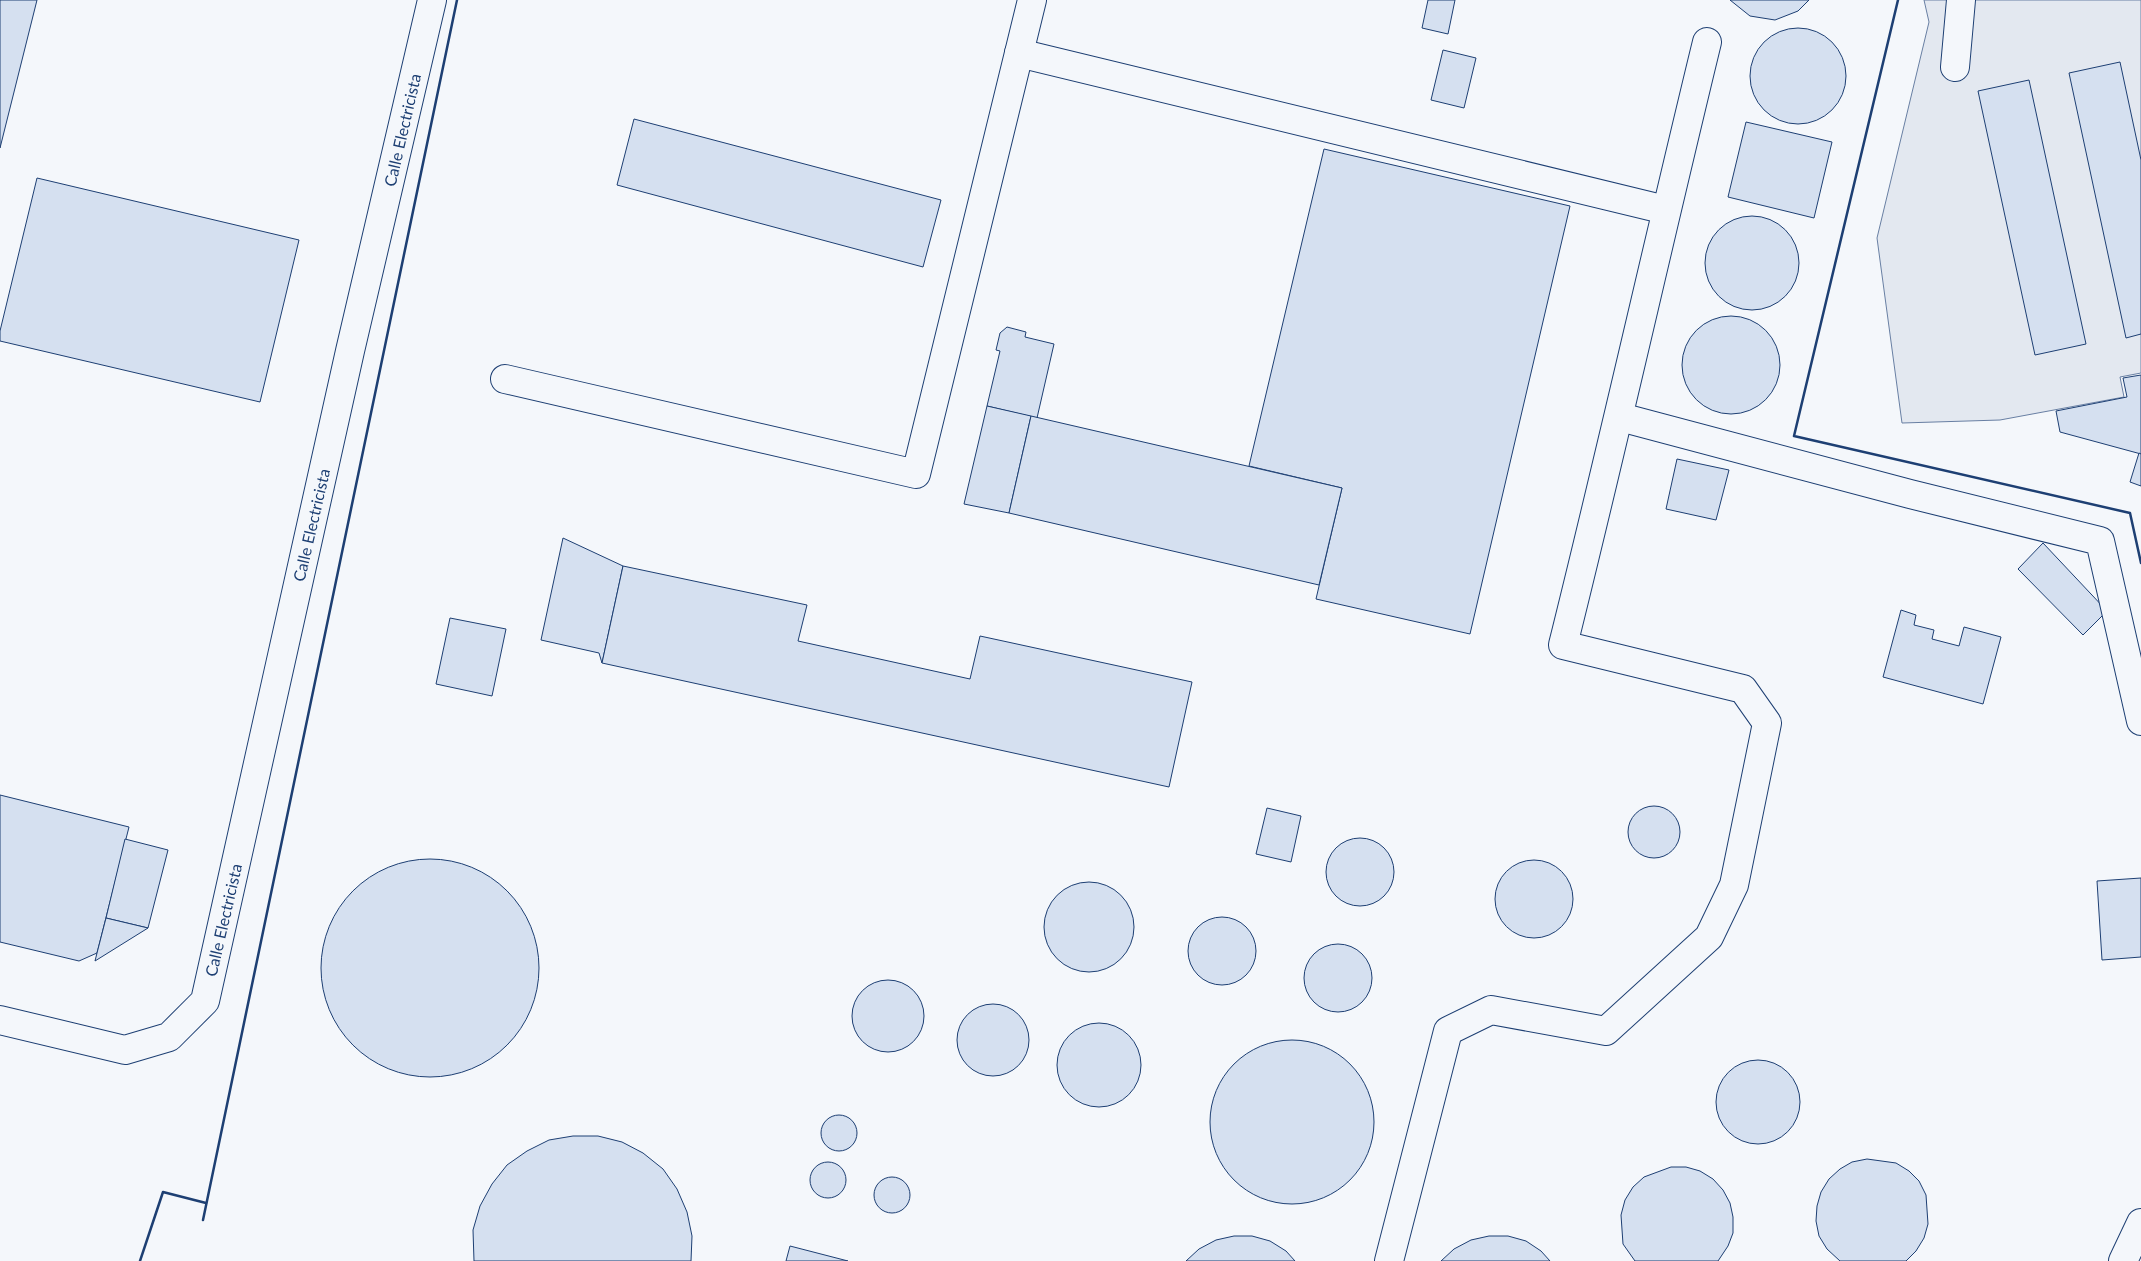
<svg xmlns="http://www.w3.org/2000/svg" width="2141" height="1261" font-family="Lato,sans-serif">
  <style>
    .parking { fill: #e3e8f0; stroke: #687fa3 }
    .building { fill: #d5e0f0; stroke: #1d3f73 }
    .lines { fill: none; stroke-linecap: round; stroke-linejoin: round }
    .minor-casing { stroke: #1d3f73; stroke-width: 30 }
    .minor { stroke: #f4f7fb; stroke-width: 28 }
    .wall { stroke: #1d3f73; stroke-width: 2.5 }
    .labels { text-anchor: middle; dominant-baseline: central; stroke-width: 4; stroke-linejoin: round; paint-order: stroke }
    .street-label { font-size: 16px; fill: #1d3f73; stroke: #f4f7fb }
  </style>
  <rect width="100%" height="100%" fill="#f4f7fb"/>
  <path class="parking" d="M1924,0H2141V373L2120,377L2124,397L2000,420L1902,423L1877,238L1929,22Z"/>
  <g class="building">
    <path d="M0,0H37L0,148Z"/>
    <path d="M1428,0H1455L1448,34L1422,28Z"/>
    <path d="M1730,0H1809L1798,11L1775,20L1750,16Z"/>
    <circle cx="1798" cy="76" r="48"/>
    <path d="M1443,50L1476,58L1464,108L1431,100Z"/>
    <path d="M2120,62L2141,160V334L2126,338L2069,73Z"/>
    <path d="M2029,80L2086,344L2035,355L1978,91Z"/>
    <path d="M634,119L941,200L923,267L617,185Z"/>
    <path d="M1746,122L1832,142L1814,218L1728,197Z"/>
    <path d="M1324,149L1570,206L1470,634L1316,599L1342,488L1249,466Z"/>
    <path d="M37,178L299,240L260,402L0,341V331Z"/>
    <circle cx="1752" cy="263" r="47"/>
    <circle cx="1731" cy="365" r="49"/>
    <path d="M1007,327L1026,332L1025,337L1054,344L1037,418L987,406L1000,351L996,350L1000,333Z"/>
    <path d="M2141,375V454L2060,432L2056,411L2127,397L2123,378Z"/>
    <path d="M987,406L1031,416L1009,513L964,504Z"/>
    <path d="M1031,416L1342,488L1319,585L1009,513Z"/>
    <path d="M2139,453L2141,454V486L2130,482Z"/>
    <path d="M1677,459L1729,470L1716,520L1666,509Z"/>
    <path d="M563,538L623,566L602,663L599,653L541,640Z"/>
    <path d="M2043,543L2107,611L2083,635L2018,569Z"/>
    <path d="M623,566L807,605L798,641L970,679L980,636L1192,682L1169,787L602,663Z"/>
    <path d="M1901,610L1916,615L1914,625L1934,630L1932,639L1959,646L1964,627L2001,637L1983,704L1883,677Z"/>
    <path d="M450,618L506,629L492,696L436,684Z"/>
    <path d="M0,795L129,827L97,953L79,961L0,942Z"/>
    <circle cx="1654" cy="832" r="26"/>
    <path d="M1267,808L1301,816L1291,862L1256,854Z"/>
    <circle cx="1360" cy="872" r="34"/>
    <path d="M125,839L168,850L148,928L106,918Z"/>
    <circle cx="430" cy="968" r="109"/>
    <circle cx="1534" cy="899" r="39"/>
    <path d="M2141,878V957L2102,960L2097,881Z"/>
    <circle cx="1089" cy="927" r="45"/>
    <circle cx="1222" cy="951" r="34"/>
    <path d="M106,918L148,928L95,961L97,953Z"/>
    <circle cx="1338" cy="978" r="34"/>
    <circle cx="888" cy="1016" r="36"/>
    <circle cx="993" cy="1040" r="36"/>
    <circle cx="1099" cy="1065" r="42"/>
    <circle cx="1292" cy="1122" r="82"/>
    <circle cx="1758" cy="1102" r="42"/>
    <circle cx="839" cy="1133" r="18"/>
    <path d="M573,1136H598L622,1142L643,1153L663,1169L677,1189L687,1212L692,1236L691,1261H474L473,1230L480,1206L492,1184L507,1165L527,1151L549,1140Z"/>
    <path d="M1867,1159L1896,1163L1909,1171L1919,1181L1926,1195L1928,1224L1924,1238L1916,1251L1906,1261H1840L1827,1249L1819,1236L1816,1221L1817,1206L1821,1192L1829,1179L1840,1169L1852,1162Z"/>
    <circle cx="828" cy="1180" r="18"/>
    <path d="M1671,1167H1686L1700,1171L1713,1179L1723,1190L1730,1203L1733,1217V1233L1728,1246L1718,1261H1635L1623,1244L1621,1215L1625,1200L1633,1187L1644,1177Z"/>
    <circle cx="892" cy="1195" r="18"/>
    <path d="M1234,1236H1252L1270,1241L1286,1251L1295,1261H1186L1199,1249L1216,1240Z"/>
    <path d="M1489,1236H1508L1526,1241L1541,1251L1550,1261H1441L1454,1249L1471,1240Z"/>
    <path d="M790,1246L848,1261H786Z"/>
  </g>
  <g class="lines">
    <defs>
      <g id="minor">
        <path d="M1019,53L1666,210"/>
        <path d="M1955,67L1961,0"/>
        <path d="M505,379L916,474L1032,0"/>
        <path d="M1620,417L1910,494L2100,541L2141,721"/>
        <path d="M0,1020L125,1050L169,1037L205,1001L350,351L432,0"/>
        <path d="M1389,1261L1448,1031L1491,1010L1606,1031L1709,937L1734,885L1767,723L1743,689L1563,645C1613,445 1658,243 1707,42"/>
        <path d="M2123,1261L2141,1223"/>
      </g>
    </defs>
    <use href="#minor" class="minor-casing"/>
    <use href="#minor" class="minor"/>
    <g class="wall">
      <path d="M1898,0L1794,436L2130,513L2141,563"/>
      <path d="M203,1220L457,0"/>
      <path d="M140,1261L163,1192L206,1203"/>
    </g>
  </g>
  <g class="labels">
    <g class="street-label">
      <text transform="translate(402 130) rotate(-77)">Calle Electricista</text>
      <text transform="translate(311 525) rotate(-77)">Calle Electricista</text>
      <text transform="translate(223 920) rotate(-77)">Calle Electricista</text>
    </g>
  </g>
</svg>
